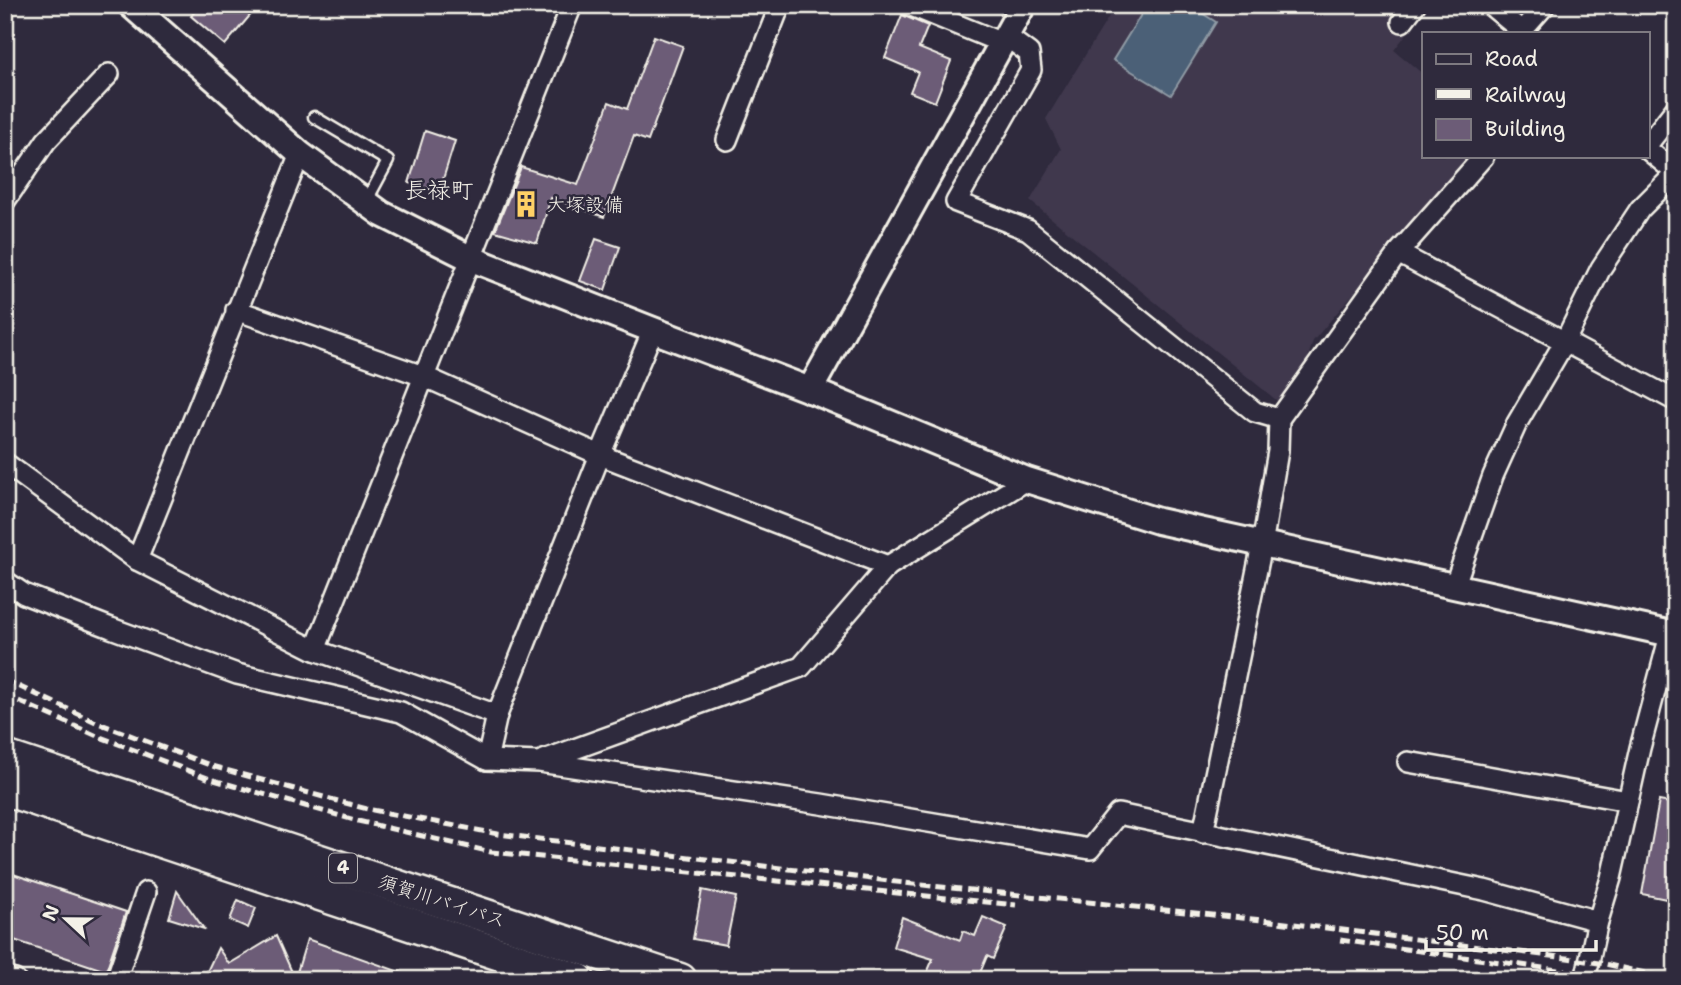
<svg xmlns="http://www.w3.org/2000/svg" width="1681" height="985" font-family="'Shantell Sans','Klee One',sans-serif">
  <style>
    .built { fill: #41394e }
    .water { fill: #4c6077; stroke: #8f9aa4; stroke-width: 2 }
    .building { fill: #6c5c77; stroke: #f4f1e8; stroke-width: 2 }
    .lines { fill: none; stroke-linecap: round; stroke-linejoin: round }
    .service-casing { stroke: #f4f1e8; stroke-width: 15 }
    .minor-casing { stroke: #f4f1e8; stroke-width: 24 }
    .tertiary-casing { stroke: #f4f1e8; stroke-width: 30 }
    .trunk-casing { stroke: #f4f1e8; stroke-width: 37 }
    .service { stroke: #2f2a3d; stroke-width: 10 }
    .minor { stroke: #2f2a3d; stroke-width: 19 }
    .tertiary { stroke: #2f2a3d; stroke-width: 24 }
    .trunk { stroke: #2f2a3d; stroke-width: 32 }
    .rail { stroke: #f4f1e8; stroke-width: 5; stroke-dasharray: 10 5; stroke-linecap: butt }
    .labels { text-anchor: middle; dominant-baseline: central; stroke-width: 5; stroke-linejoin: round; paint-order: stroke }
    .shield { fill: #2f2a3d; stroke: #b9b5b5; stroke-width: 2 }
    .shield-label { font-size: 18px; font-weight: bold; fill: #f4f1e8 }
    .poi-label { font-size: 19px; fill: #f4f1e8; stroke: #2f2a3d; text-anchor: start }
    .street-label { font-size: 19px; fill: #f4f1e8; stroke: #2f2a3d }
    .quarter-label { font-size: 23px; fill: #f4f1e8; stroke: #2f2a3d }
  </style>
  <rect width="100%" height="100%" fill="#2f2a3d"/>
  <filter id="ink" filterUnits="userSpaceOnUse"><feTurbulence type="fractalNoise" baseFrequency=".0143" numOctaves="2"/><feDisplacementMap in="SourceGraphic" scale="14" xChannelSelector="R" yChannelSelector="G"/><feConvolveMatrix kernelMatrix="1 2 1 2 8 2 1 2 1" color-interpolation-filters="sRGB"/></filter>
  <g filter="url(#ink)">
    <path class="built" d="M1116,5H1400L1391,18L1408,32L1394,50L1424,75V156H1470L1313,341L1291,412L1030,201L1061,149L1046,119Z"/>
    <path class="water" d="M1147,5H1189L1216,22L1171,95L1113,60Z"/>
    <g class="building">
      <path d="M200,5H259L225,45L191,16Z"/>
      <path d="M902,15L928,26L919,48L951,61L935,102L910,92L918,72L885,58Z"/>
      <path d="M654,36L683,46L648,141L634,136L604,217L551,198L537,243L495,231L521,167L578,185L609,102L627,109Z"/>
      <path d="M425,131L455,141L439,192L409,183Z"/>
      <path d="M596,239L620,247L605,290L580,281Z"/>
      <path d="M1659,801L1676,804V901L1642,894Z"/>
      <path d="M10,873L126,912L106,971L5,937V887Z"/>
      <path d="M702,890L736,897L726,945L693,939Z"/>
      <path d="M177,891L204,929L169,918Z"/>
      <path d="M238,900L256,908L248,928L230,920Z"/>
      <path d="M902,917L960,940L963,931L975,936L983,917L1007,927L993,959L987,956L977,980H924L933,959L893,947Z"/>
      <path d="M276,936L295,979L307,939L414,977L413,980H203L218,948L229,964Z"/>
    </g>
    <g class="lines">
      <defs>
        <path id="service" d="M314,117L388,161L366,202"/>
        <g id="minor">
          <path d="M909,5L1002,43"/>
          <path d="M1490,5L1524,33"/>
          <path d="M1402,22L1415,5"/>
          <path d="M1522,31L1545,5"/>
          <path d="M1006,36L1029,53L1031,70L956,202L1028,230L1255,412L1279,419"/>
          <path d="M727,140L780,5"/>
          <path d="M1648,144L1676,108"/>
          <path d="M1648,150L1676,173"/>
          <path d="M5,201L46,141L109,74"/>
          <path d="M1398,253L1676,401"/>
          <path d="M236,310L423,376L600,455L888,566"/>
          <path d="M5,463L137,560L315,650L497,715L600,455L653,330"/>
          <path d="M137,560L300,154"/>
          <path d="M5,581L24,594L111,628L237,674L401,712L487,760L539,762L821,804L1090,849L1118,814L1484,890L1598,921"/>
          <path d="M1454,587L1493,476L1517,423L1564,343L1601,268L1640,209L1676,173"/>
          <path d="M315,650L572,5"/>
          <path d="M487,760L497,715"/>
          <path d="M544,760L801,667L888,566L1027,480"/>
          <path d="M1408,762L1628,801"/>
          <path d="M1203,833L1262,545L1278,451L1279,419L1398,253L1484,156"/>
          <path d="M5,977L15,980"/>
          <path d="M116,980L146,892"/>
          <path d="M1585,980L1598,921L1611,878L1640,748L1670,635"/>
        </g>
        <g id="tertiary">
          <path d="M131,5L300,154L382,214L472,259L653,330L810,390L1027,480L1158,521L1676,635"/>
          <path d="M810,390L1023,5"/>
        </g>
        <g id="trunk">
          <path d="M5,757L680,980"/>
          <path d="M5,789L578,980"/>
        </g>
      </defs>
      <use href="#service" class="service-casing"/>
      <use href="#minor" class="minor-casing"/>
      <use href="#tertiary" class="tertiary-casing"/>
      <use href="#trunk" class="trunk-casing"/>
      <use href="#service" class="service"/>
      <use href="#minor" class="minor"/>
      <use href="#tertiary" class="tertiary"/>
      <use href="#trunk" class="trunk"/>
      <g class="rail">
        <path d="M5,680L98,723L215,767L367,809L498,834L913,884L1262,920L1567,958L1605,964L1676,980"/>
        <path d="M5,695L95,735L210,779L358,821L491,852L1016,905"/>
        <path d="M1340,940L1565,971L1612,980"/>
      </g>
    </g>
  </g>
  <defs>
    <symbol id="building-bare" viewBox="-9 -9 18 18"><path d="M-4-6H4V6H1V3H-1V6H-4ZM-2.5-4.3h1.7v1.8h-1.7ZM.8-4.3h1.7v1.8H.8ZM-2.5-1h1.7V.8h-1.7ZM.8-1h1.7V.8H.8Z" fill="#ffd166" stroke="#2f2a3d" stroke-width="2.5" paint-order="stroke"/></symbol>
  </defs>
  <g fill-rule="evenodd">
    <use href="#building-bare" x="507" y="185" width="38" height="38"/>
  </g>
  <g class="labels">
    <rect class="shield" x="329" y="853.5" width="28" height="29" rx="5"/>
    <g class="shield-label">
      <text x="343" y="868">4</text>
    </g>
    <g class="poi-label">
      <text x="547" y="204">大塚設備</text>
    </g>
    <g class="street-label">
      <text transform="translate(442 901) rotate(18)">須賀川バイパス</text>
    </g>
    <g class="quarter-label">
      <text x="439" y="190">長禄町</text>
    </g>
  </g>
  <rect width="1681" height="985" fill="none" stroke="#2f2a3d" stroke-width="28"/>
  <rect x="14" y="14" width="1653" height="957" fill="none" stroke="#f4f1e8" stroke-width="2.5" filter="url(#ink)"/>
  <rect x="1422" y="32" width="228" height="126" fill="#2f2a3d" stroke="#7e7a81" stroke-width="2"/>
  <rect x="1436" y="54" width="35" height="10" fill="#2f2a3d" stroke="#7e7a81" stroke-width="2"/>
  <text x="1485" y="66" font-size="21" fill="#f4f1e8">Road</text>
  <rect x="1436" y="89" width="35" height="10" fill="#f4f1e8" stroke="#7e7a81" stroke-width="2"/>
  <text x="1485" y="102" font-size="21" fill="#f4f1e8">Railway</text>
  <rect x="1436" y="119" width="35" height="21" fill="#6c5c77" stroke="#7e7a81" stroke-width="2"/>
  <text x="1485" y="136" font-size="21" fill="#f4f1e8">Building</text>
  <g transform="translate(66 919) rotate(292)" stroke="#2f2a3d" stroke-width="5" paint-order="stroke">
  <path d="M0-5L12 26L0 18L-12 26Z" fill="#f4f1e8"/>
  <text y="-10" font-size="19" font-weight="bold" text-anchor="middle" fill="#f4f1e8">N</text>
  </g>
  <path d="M1426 940v10h170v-10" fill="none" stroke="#f4f1e8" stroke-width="3.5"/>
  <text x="1436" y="940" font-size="21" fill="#f4f1e8" stroke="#2f2a3d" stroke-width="5" paint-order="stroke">50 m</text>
</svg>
